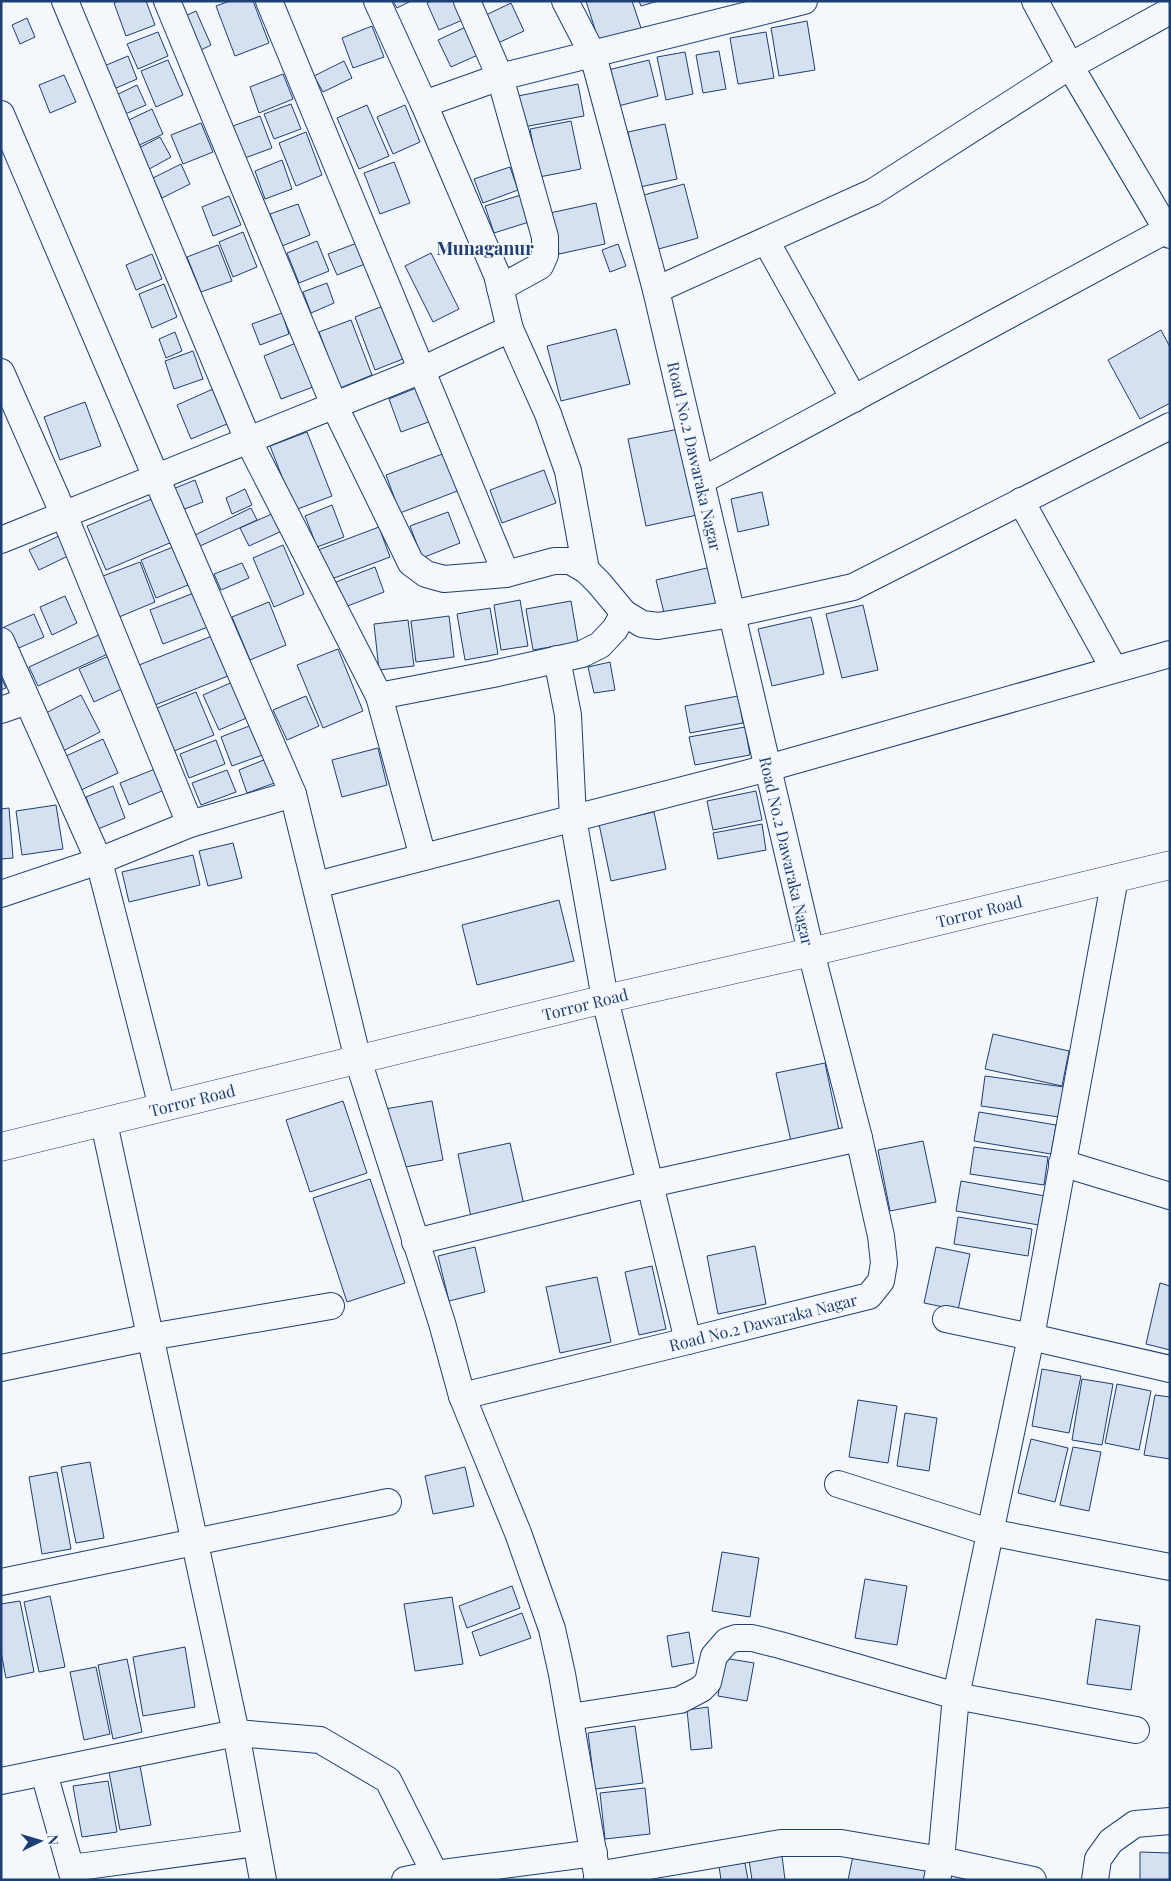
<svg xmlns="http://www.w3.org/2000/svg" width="1171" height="1881" font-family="'Playfair Display',serif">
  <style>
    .building { fill: #d5e0f0; stroke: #1d3f73 }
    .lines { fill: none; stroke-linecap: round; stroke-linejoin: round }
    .minor-casing { stroke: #1d3f73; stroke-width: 28 }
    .tertiary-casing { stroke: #1d3f73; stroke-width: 29 }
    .minor { stroke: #f4f7fb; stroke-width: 26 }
    .tertiary { stroke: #f4f7fb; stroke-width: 28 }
    .labels { text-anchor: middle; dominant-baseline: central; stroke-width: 4; stroke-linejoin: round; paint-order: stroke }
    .street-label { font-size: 16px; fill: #1d3f73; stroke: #f4f7fb }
    .neighbourhood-label { font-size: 18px; font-weight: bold; fill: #1d3f73; stroke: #f4f7fb }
  </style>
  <rect width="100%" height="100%" fill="#f4f7fb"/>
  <g class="building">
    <path d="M119,1H146L155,25L126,36L114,3Z"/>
    <path d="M230,1H253L269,43L235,56L216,6Z"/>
    <path d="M393,1H411L397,8Z"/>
    <path d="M431,1H457L465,19L439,30L427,3Z"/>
    <path d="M586,1H632L641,28L599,42Z"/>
    <path d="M639,1H658L641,6Z"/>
    <path d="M511,3L524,31L498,43L486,15Z"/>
    <path d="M196,11L211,45L197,52L181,18Z"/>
    <path d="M27,18L35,37L20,44L12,25Z"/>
    <path d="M807,21L815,70L779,76L771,28Z"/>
    <path d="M372,26L384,57L353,68L342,38Z"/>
    <path d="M468,26L480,54L451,67L438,40Z"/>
    <path d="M158,32L168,56L138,69L127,44Z"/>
    <path d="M766,32L774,78L738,84L730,38Z"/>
    <path d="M719,51L726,89L703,93L696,55Z"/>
    <path d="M685,52L693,94L666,100L657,57Z"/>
    <path d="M128,56L137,79L107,92L97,69Z"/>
    <path d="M168,60L183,95L156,107L141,71Z"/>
    <path d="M649,60L658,96L618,106L608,70Z"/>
    <path d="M344,61L352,78L323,92L314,76Z"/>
    <path d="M283,74L293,99L259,113L250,87Z"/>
    <path d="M64,75L76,102L50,113L39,85Z"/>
    <path d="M578,84L584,116L523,127L518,96Z"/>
    <path d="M137,85L146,105L116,118L108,99Z"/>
    <path d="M291,104L301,129L274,139L264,114Z"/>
    <path d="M367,105L389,156L359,169L337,118Z"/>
    <path d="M405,105L420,142L393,154L377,117Z"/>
    <path d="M152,109L163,134L129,150L118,125Z"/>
    <path d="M260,116L272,148L245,158L233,126Z"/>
    <path d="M571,121L581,169L539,177L530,129Z"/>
    <path d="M201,123L213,152L183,164L171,135Z"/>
    <path d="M665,124L677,179L640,187L628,132Z"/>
    <path d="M306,132L322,175L296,186L279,143Z"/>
    <path d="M160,137L171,157L142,173L131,152Z"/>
    <path d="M282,160L292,189L265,199L255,171Z"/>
    <path d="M394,162L410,203L380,214L364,173Z"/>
    <path d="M181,164L190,184L162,198L153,178Z"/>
    <path d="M510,167L518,190L483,203L474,179Z"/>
    <path d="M684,184L698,238L655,250L640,196Z"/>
    <path d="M521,195L529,222L494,233L485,206Z"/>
    <path d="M229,196L241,225L213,236L202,207Z"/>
    <path d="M596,203L605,244L559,254L550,213Z"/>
    <path d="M298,204L310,235L282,246L270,214Z"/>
    <path d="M243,232L257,267L233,277L219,242Z"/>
    <path d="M317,241L329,271L299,283L287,253Z"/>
    <path d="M357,243L365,264L337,275L328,254Z"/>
    <path d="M618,244L626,266L610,272L602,250Z"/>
    <path d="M218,245L232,281L201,292L187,257Z"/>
    <path d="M431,253L459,309L433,322L405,266Z"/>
    <path d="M152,254L162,279L136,290L126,265Z"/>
    <path d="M327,283L334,303L311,313L303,292Z"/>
    <path d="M164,284L177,317L152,328L139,294Z"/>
    <path d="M388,304L408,357L375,370L355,317Z"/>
    <path d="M282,313L289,334L260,345L252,324Z"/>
    <path d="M351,320L372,375L340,388L319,332Z"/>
    <path d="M616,329L630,384L561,401L547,346Z"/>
    <path d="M1161,330L1170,347V403L1140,419L1108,360Z"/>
    <path d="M175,332L182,351L166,358L159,339Z"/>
    <path d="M296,343L313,387L281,399L264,356Z"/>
    <path d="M193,351L203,379L174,389L165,361Z"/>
    <path d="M421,386L434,420L401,432L389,399Z"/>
    <path d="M213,389L227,424L191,439L177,405Z"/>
    <path d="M85,402L101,446L60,460L44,417Z"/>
    <path d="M679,429L697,515L646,526L628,439Z"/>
    <path d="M307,432L332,496L295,510L270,446Z"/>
    <path d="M445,453L460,490L400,513L386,475Z"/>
    <path d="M544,470L556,503L502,523L490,490Z"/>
    <path d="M195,480L203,502L182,510L173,489Z"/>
    <path d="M245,489L252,505L232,514L226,498Z"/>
    <path d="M762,492L769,525L738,532L731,499Z"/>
    <path d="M154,498L172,542L106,570L87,526Z"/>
    <path d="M332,505L344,537L317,547L305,516Z"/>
    <path d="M251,508L257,520L200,546L195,535Z"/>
    <path d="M448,512L460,543L422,558L410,526Z"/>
    <path d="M274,513L282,531L249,546L240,528Z"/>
    <path d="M379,527L390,557L329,580L318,550Z"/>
    <path d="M61,535L70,555L39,570L29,550Z"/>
    <path d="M283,545L304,594L274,607L253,558Z"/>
    <path d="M173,547L188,585L156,598L141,560Z"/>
    <path d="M140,562L155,602L119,617L103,576Z"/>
    <path d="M242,563L249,578L221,590L214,574Z"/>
    <path d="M375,567L384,592L345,607L336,582Z"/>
    <path d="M711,567L719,604L665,617L656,580Z"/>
    <path d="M194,593L208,627L163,644L150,610Z"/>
    <path d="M65,596L77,623L52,635L40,607Z"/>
    <path d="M520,600L528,646L501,650L494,605Z"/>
    <path d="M571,601L578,642L533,650L526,609Z"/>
    <path d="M269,602L286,645L250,660L232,617Z"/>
    <path d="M863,605L878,670L842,678L826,614Z"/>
    <path d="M490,608L498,654L465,660L457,614Z"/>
    <path d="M34,614L44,637L14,650L4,627Z"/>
    <path d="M449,616L454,657L416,662L411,621Z"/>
    <path d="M811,617L824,674L772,686L758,629Z"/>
    <path d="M408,620L414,666L379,670L374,624Z"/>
    <path d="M103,633L112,652L38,686L29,667Z"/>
    <path d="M212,636L228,676L155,705L139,665Z"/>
    <path d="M338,649L363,711L323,728L297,665Z"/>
    <path d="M113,654L128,686L94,702L79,669Z"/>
    <path d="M610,662L615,690L594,693L588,667Z"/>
    <path d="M1,677L6,688L1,690Z"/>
    <path d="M235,681L251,716L219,730L203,695Z"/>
    <path d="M196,692L214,735L174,751L157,708Z"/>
    <path d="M81,695L100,732L63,751L44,714Z"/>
    <path d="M306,696L319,726L287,740L273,710Z"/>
    <path d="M738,696L743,723L690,733L685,706Z"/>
    <path d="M257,723L268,753L232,766L221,737Z"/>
    <path d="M745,727L750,755L695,765L689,737Z"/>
    <path d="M103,739L118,773L81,790L66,756Z"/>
    <path d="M216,740L225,764L189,778L180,754Z"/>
    <path d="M378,748L387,785L342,797L332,760Z"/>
    <path d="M271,757L280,781L247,793L239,770Z"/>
    <path d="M160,767L169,788L129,805L120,783Z"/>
    <path d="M227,770L236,792L201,805L192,783Z"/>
    <path d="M113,786L125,818L98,829L86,797Z"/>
    <path d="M756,791L762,820L713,830L707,801Z"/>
    <path d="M56,805L63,849L22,855L16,811Z"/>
    <path d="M9,808L13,858L1,859V809Z"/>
    <path d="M654,812L666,869L611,881L599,824Z"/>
    <path d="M762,824L766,850L718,859L713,833Z"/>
    <path d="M233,843L242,878L208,886L199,851Z"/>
    <path d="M193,855L200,885L129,902L122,872Z"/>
    <path d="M559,900L574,961L477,985L462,925Z"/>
    <path d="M993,1034L1069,1051L1062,1086L985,1069Z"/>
    <path d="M825,1063L840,1135L792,1146L776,1073Z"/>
    <path d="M985,1076L1064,1087L1059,1117L981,1106Z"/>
    <path d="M343,1101L367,1173L310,1192L286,1120Z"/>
    <path d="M432,1101L443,1160L395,1169L385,1109Z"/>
    <path d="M979,1112L1056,1125L1051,1154L974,1141Z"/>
    <path d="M923,1141L936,1202L890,1211L878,1150Z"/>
    <path d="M510,1143L524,1205L471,1217L458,1154Z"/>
    <path d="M974,1147L1048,1157L1044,1185L970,1174Z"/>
    <path d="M370,1179L405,1283L347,1302L313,1198Z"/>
    <path d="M961,1181L1045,1196L1039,1225L956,1211Z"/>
    <path d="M958,1217L1032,1229L1028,1256L954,1244Z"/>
    <path d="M755,1246L766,1304L718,1314L707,1256Z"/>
    <path d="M475,1247L485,1292L449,1301L438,1256Z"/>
    <path d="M936,1247L970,1254L958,1310L924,1303Z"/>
    <path d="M652,1266L666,1329L639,1335L625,1272Z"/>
    <path d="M597,1277L611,1342L560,1353L546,1287Z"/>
    <path d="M1160,1283L1170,1286V1350L1146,1344Z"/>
    <path d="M1042,1369L1081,1376L1069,1433L1032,1426Z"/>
    <path d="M1082,1379L1113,1384L1102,1445L1072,1440Z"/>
    <path d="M1117,1384L1151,1391L1139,1450L1105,1443Z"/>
    <path d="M1155,1395L1170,1397V1459L1144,1455Z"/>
    <path d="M858,1400L897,1406L888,1463L849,1457Z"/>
    <path d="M905,1413L937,1418L929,1471L897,1466Z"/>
    <path d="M1031,1439L1068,1448L1055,1502L1018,1493Z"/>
    <path d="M1073,1447L1101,1452L1089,1511L1060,1505Z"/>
    <path d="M90,1462L104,1538L76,1543L61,1467Z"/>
    <path d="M465,1467L474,1506L433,1514L425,1476Z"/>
    <path d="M57,1472L71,1549L42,1554L29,1477Z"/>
    <path d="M722,1552L759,1558L750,1617L712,1611Z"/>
    <path d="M865,1579L907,1586L897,1645L855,1638Z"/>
    <path d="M512,1586L520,1608L467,1628L459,1606Z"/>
    <path d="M50,1596L65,1667L39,1672L24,1602Z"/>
    <path d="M452,1597L463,1664L415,1671L404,1604Z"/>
    <path d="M20,1601L34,1672L6,1678L1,1652V1604Z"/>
    <path d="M522,1613L531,1638L480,1656L472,1632Z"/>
    <path d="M1096,1619L1140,1626L1131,1690L1087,1684Z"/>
    <path d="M689,1632L694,1663L672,1667L667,1636Z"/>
    <path d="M185,1647L195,1707L143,1716L133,1657Z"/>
    <path d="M724,1658L754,1663L747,1701L718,1696Z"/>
    <path d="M127,1659L142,1732L113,1739L98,1665Z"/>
    <path d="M96,1667L110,1734L84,1740L70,1672Z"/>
    <path d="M708,1707L712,1748L691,1750L687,1710Z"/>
    <path d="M635,1726L643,1783L595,1789L588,1733Z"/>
    <path d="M140,1766L151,1825L120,1830L109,1772Z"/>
    <path d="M108,1781L117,1832L82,1837L73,1786Z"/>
    <path d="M645,1788L650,1834L605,1839L600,1793Z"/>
    <path d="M1140,1852L1170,1853V1880H1140Z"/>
    <path d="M782,1856L785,1880H752L749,1860Z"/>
    <path d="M853,1856L941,1860L932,1880H848Z"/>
    <path d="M745,1863L748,1880H721L719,1866Z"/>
  </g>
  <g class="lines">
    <defs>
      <g id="minor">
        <path d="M65,1L248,440L379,696L493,674L582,654L600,645L615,629L624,613"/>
        <path d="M167,1L334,405L411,563L426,574L444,579L506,574L554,561H570L586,570L599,583L624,613L642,624L658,626L732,614L853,587L1170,426"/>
        <path d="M269,1L506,574"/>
        <path d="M377,1L424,104L497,275L510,329L548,414L568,471L586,570"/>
        <path d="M467,1L500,77L545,237V255L540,266L500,288"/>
        <path d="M1035,1L1070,66L1170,235"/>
        <path d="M424,104L500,77L804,1"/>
        <path d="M1,114L156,477L293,794L358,1060L442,1323L462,1396L518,1533L552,1629L562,1674L598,1880"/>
        <path d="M766,241L854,399"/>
        <path d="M656,290L873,192L1070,66L1170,11"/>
        <path d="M1,372L64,515L190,824"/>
        <path d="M701,481L1170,228"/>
        <path d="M1021,501L1114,669"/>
        <path d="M1,540L422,370L510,329"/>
        <path d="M1,641L99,861L162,1107"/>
        <path d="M557,659L568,715L573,818L605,999L650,1184L859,1138"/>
        <path d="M379,696L423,857"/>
        <path d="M1,710L27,701"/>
        <path d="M316,885L768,768L1170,654"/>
        <path d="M1,894L99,861L190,824L293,794"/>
        <path d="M104,1123L236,1733L263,1880"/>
        <path d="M1062,1163L1170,1196"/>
        <path d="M415,1242L650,1184L688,1341"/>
        <path d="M946,1319L1031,1337L1170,1369"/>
        <path d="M1,1368L150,1337L331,1306"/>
        <path d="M462,1396L688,1341L869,1296L881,1281L884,1263L881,1236L859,1138L811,952L656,290L593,55L565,1"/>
        <path d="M838,1484L989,1532L1170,1567"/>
        <path d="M1,1582L388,1502"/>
        <path d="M570,1717L680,1700L701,1689L708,1682L714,1656L727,1641L736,1638H752L780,1645L956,1696L1136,1730"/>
        <path d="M44,1773L74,1880"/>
        <path d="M1,1781L236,1733L320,1740L388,1780L435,1874L436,1880"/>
        <path d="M71,1868L256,1843"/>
        <path d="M597,1875L781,1843H841L941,1860L1033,1880"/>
        <path d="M405,1880L435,1874L594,1853"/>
        <path d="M937,1880L941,1860L956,1696L1031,1337L1115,878"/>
        <path d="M1095,1880L1098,1859L1111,1841L1135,1824L1170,1821"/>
      </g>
      <path id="tertiary" d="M1,1147L605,999L811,952L1170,865"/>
    </defs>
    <use href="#minor" class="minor-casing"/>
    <use href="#tertiary" class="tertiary-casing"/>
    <use href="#minor" class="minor"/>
    <use href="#tertiary" class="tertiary"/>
  </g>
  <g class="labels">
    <g class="street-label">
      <text transform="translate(695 456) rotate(77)">Road No.2 Dawaraka Nagar</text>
      <text transform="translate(787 851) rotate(77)">Road No.2 Dawaraka Nagar</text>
      <text transform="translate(979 911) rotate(-14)">Torror Road</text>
      <text transform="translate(585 1004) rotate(-14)">Torror Road</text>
      <text transform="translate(192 1100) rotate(-14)">Torror Road</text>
      <text transform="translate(763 1322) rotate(-14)">Road No.2 Dawaraka Nagar</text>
    </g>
    <g class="neighbourhood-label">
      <text x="485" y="248">Munaganur</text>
    </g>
  </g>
  <rect width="1171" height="1881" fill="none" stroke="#1d3f73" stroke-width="5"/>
  <g transform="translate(40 1841) rotate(85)" stroke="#f4f7fb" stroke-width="4" paint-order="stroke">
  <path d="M0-4L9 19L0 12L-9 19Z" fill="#1d3f73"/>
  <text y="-8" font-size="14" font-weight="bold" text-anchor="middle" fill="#1d3f73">N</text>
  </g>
</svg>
